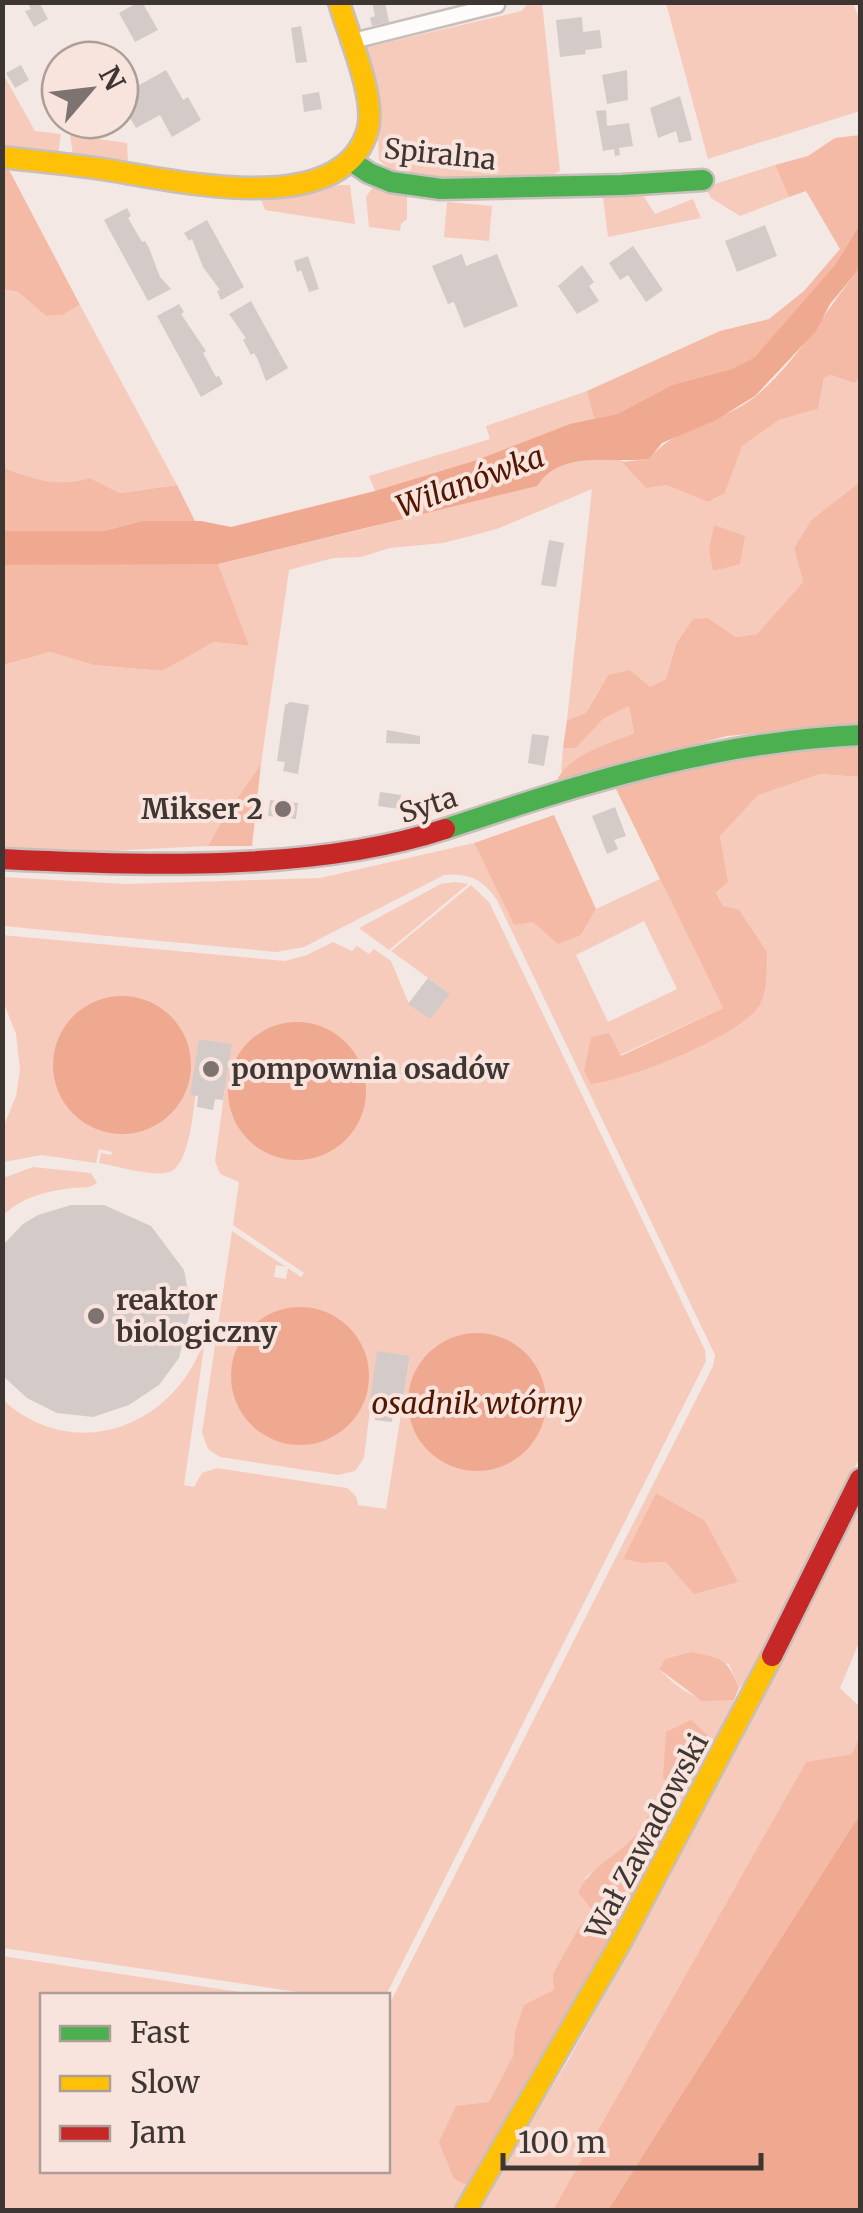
<svg xmlns="http://www.w3.org/2000/svg" width="863" height="2213" font-family="Merriweather,serif">
  <style>
    .green { fill: #f7cbbb; fill-rule: evenodd }
    .forest { fill: #f4baa5 }
    .water { fill: #efa990 }
    .building { fill: #d4cbc8 }
    .lines { fill: none; stroke-linecap: round; stroke-linejoin: round }
    .street-casing { stroke: #c8bfbb; stroke-width: 19 }
    .fast-casing { stroke: #c8bfbb; stroke-width: 25 }
    .slow-casing { stroke: #c8bfbb; stroke-width: 25 }
    .jam-casing { stroke: #c8bfbb; stroke-width: 25 }
    .street { stroke: #fdfcfb; stroke-width: 14 }
    .fast { stroke: #4caf50; stroke-width: 20 }
    .slow { stroke: #ffc107; stroke-width: 20 }
    .jam { stroke: #c62828; stroke-width: 20 }
    .poi-dot { fill: #7d7471; stroke: #f9e4dd; stroke-width: 4 }
    .labels { text-anchor: middle; dominant-baseline: central; stroke-width: 8; stroke-linejoin: round; paint-order: stroke }
    .street-label { font-size: 28px; fill: #3e3633; stroke: #f9e4dd }
    .poi-label { font-size: 28px; font-weight: bold; fill: #3e3633; stroke: #f9e4dd; text-anchor: start }
    .water-label { font-size: 30px; font-style: italic; fill: #511700; stroke: #f9e4dd }
  </style>
  <rect width="100%" height="100%" fill="#f3e8e3"/>
  <g class="green">
    <path d="M528,3H542L560,171L550,176C509,182 408,191 379,160L377,112L363,55L367,47L522,11Z"/>
    <path d="M666,3H853L860,21V111L708,159Z"/>
    <path d="M2,72L35,131L61,134L58,154L3,152Z"/>
    <path d="M70,135L127,143L128,163L73,155Z"/>
    <path d="M775,165L789,197L740,216L711,198L705,187Z"/>
    <path d="M340,185H350L355,224L265,210L260,197Z"/>
    <path d="M372,188L407,193V219L401,224L400,231L369,227L366,197Z"/>
    <path d="M643,195L655,214L693,199L701,218L608,237L603,197Z"/>
    <path d="M447,202L492,206L489,241L444,237Z"/>
    <path d="M3,289L18,292L46,316L62,315L80,305L177,485L120,493L90,478C57,488 34,479 3,467Z"/>
    <path d="M788,319L783,340L732,382L473,462L405,504L375,491L369,476L490,439L486,426L587,391L594,419L618,414L672,385L773,339Z"/>
    <path d="M831,375L854,383L860,379V482L811,520L794,548L803,582L757,634L736,637L708,618L676,644L666,679L650,687L608,675L586,713L567,720L592,489L497,529L443,543L390,548L361,557L333,558L289,570L261,764L224,817L208,846L68,853L3,849V665L50,652L94,665L161,671L214,642L248,646L218,564L375,526L599,448L666,485L708,502L725,493L741,446L779,420L818,409L824,378Z"/>
    <path d="M629,706L634,733L587,754L561,772L563,748H576L603,719Z"/>
    <path d="M820,774L860,777V1457L750,1680L739,1688L729,1664L665,1659L659,1669C686,1696 697,1701 734,1700L717,1744L674,1826L642,1833L585,1878L594,1911L578,1929L554,1990L515,2032L513,2056L454,2179L468,2186L455,2210H3L2,1956L260,1995L42,1996V2170H388V2007L713,1366L715,1355L497,900C484,880 468,872 444,875L304,947L276,952L3,926V877L125,884L320,878L474,843L514,924L532,922L581,935L596,909L660,879L723,1008L585,1071L760,1004L767,952L723,906L716,891L727,881L720,836L757,795ZM644,921L677,989L608,1022L576,955ZM656,1493L666,1562L642,1563L624,1559Z"/>
    <path d="M455,882L468,884L389,950L359,928L441,884Z"/>
    <path d="M471,885L489,902L705,1350L706,1361L386,1995H317L3,1948V1400C77,1467 180,1424 206,1334L184,1485L194,1487L202,1473L217,1468L347,1488L356,1496L358,1505L386,1509L410,1357L377,1352L364,1458L355,1471L338,1475L220,1457L208,1449L202,1433L232,1231L286,1267L276,1265L274,1277L286,1279L288,1268L301,1277L304,1273L233,1225L239,1182L220,1174L215,1161L231,1044L199,1039C197,1065 196,1165 169,1172C154,1177 116,1166 99,1163L101,1153L111,1155L112,1152L99,1149L96,1163L42,1155L3,1162V1128L16,1096L20,1070L16,1034L3,1001L2,935L285,961L307,955L333,942L352,951L357,946L369,954L374,949L391,961L409,1004L440,1006L449,993L391,951Z"/>
    <path d="M33,1167L91,1173L97,1183C88,1189 84,1187 73,1188C47,1191 21,1197 3,1216V1178Z"/>
    <path d="M860,1496V1640L840,1688L860,1707V1736L852,1754L806,1763L553,2210H477L569,2059L660,1895Z"/>
  </g>
  <g class="forest">
    <path d="M860,135V224L835,265L773,339L755,357L732,369L672,385L617,414L594,419L587,391L720,331L769,319L804,291L840,249L806,191L789,197L775,165L808,156L835,138Z"/>
    <path d="M3,165L7,166L80,305L62,315L46,316L18,292L3,289Z"/>
    <path d="M860,268V379L854,383L831,375L824,378L818,409L779,420L742,446L725,493L708,502L666,485L646,488L622,462L649,459C675,426 723,423 756,396C799,360 825,310 860,268Z"/>
    <path d="M2,467C34,479 57,488 90,478L120,493L177,485L195,521H141L104,531H3Z"/>
    <path d="M860,482V723L727,736L557,780C569,754 610,744 634,733L629,706L603,719L576,748H563L567,720L586,713L608,675L630,670L650,687L666,679L676,644L693,619L708,618L736,637L757,634L803,582L794,548L811,520Z"/>
    <path d="M714,525L745,536L740,564L713,571L709,550Z"/>
    <path d="M193,562L218,564L249,646L214,642L162,671L94,665L50,652L3,665L2,565Z"/>
    <path d="M860,745V777L820,774L758,795L720,836L728,882L716,892L723,906L739,910L767,952C766,968 768,992 759,1006C739,1037 628,1080 591,1084L584,1071L591,1037L609,1033L621,1056L723,1008L615,787L713,758L796,747Z"/>
    <path d="M261,764L252,846H208L224,817Z"/>
    <path d="M554,815L596,909L581,935L558,944L533,922L514,925L474,843Z"/>
    <path d="M656,1493L705,1521L738,1582L694,1594L666,1562L642,1563L623,1559Z"/>
    <path d="M691,1652C723,1659 726,1657 739,1688L734,1700L702,1701L659,1669L665,1659Z"/>
    <path d="M691,1720L717,1744L688,1800L663,1778L666,1732Z"/>
    <path d="M860,1736V1814L608,2210H553L806,1762L852,1754Z"/>
    <path d="M649,1812L674,1826L626,1920L468,2186L454,2179L439,2142L456,2106L489,2102L513,2056L515,2032L524,2005L554,1990L553,1974L578,1929L593,1911L578,1892C596,1857 636,1851 649,1812Z"/>
  </g>
  <g class="water">
    <path d="M860,224V268L830,304L816,331L755,396L716,420L662,443L649,459C612,464 562,448 537,486L218,564L3,565V531H104L141,521H201L231,527L375,491L477,460L570,424L617,414L672,385L732,369L755,357L835,265Z"/>
    <circle cx="122" cy="1065" r="69"/>
    <circle cx="297" cy="1091" r="69"/>
    <circle cx="300" cy="1376" r="69"/>
    <circle cx="477" cy="1402" r="69"/>
    <path d="M860,1814V2210H608Z"/>
  </g>
  <g class="building">
    <path d="M27,2H39L48,19L34,27L25,11L31,9Z"/>
    <path d="M139,2H142L158,30L135,42L119,13Z"/>
    <path d="M372,2H385L389,22L372,26L370,18L375,16Z"/>
    <path d="M582,17L583,32L600,30L602,48L585,50L586,54L560,57L556,20Z"/>
    <path d="M301,26L307,62L296,63L291,28Z"/>
    <path d="M21,65L29,80L15,88L6,73Z"/>
    <path d="M166,70L183,100L188,97L201,120L172,137L160,115L136,128L120,101V96Z"/>
    <path d="M627,70L628,100L607,104L602,75Z"/>
    <path d="M319,92L322,109L304,112L302,95Z"/>
    <path d="M680,96L692,140L679,143L676,131L658,138L650,108Z"/>
    <path d="M606,110L607,126L629,123L633,146L619,148L620,155L615,156L614,149L603,151L596,111Z"/>
    <path d="M127,208L131,216L128,218L142,242L145,241L149,248L160,277L171,289L148,301L104,220Z"/>
    <path d="M207,220L244,287L221,300L217,291L220,290L203,267L192,239L189,241L184,233Z"/>
    <path d="M765,225L777,256L737,272L725,241Z"/>
    <path d="M633,246L663,290L646,302L628,275L620,280L609,263Z"/>
    <path d="M462,254L466,266L497,254L518,306L464,328L454,302L448,304L432,266Z"/>
    <path d="M308,256L319,289L309,292L301,270L297,272L294,261Z"/>
    <path d="M582,265L594,282L589,286L599,301L577,314L558,286Z"/>
    <path d="M251,301L288,368L266,381L257,358L254,353L251,355L243,340L246,338L243,334L229,314Z"/>
    <path d="M179,304L184,312L181,314L206,351L203,353L216,377L219,376L223,384L201,397L157,316Z"/>
    <path d="M549,540L564,543L556,587L541,585Z"/>
    <path d="M290,702L309,705L298,774L283,771L285,762L277,761L285,705Z"/>
    <path d="M387,730L420,736V744L386,743Z"/>
    <path d="M532,734L549,736L544,766L528,763Z"/>
    <path d="M380,792L401,795L399,809L378,806Z"/>
    <path d="M270,800L298,803L296,819L268,816Z"/>
    <path d="M615,807L626,836L614,840L618,849L607,854L592,816Z"/>
    <path d="M428,978L450,994L430,1019L408,1004Z"/>
    <path d="M199,1039L232,1044L223,1100L215,1099L213,1110L197,1107L198,1096L190,1095Z"/>
    <path d="M71,1205H104L151,1226L184,1270L191,1308L179,1358L159,1385L129,1405L93,1417L57,1413L27,1398L2,1375V1246L23,1224L38,1215Z"/>
    <path d="M377,1351L410,1356L401,1412L393,1411L392,1422L375,1420L376,1409L369,1407Z"/>
  </g>
  <g class="lines">
    <defs>
      <path id="street" d="M349,42L497,5"/>
      <g id="fast">
        <path d="M351,161L369,173L391,182L441,189L622,185L703,180"/>
        <path d="M445,829C584,783 712,742 860,735"/>
      </g>
      <g id="slow">
        <path d="M2,157C35,161 69,164 102,169C169,179 343,223 368,129C376,97 348,34 339,2"/>
        <path d="M466,2210L622,1940L772,1656"/>
      </g>
      <g id="jam">
        <path d="M2,859C139,866 315,872 445,829"/>
        <path d="M772,1656L860,1479"/>
      </g>
    </defs>
    <use href="#street" class="street-casing"/>
    <use href="#fast" class="fast-casing"/>
    <use href="#slow" class="slow-casing"/>
    <use href="#jam" class="jam-casing"/>
    <use href="#street" class="street"/>
    <use href="#fast" class="fast"/>
    <use href="#slow" class="slow"/>
    <use href="#jam" class="jam"/>
  </g>
  <g class="poi-dot">
    <circle cx="283" cy="809" r="10"/>
    <circle cx="211" cy="1069" r="10"/>
    <circle cx="96" cy="1316" r="10"/>
  </g>
  <g class="labels">
    <g class="street-label">
      <text transform="translate(440 154) rotate(6)">Spiralna</text>
      <text transform="translate(428 805) rotate(-18)">Syta</text>
      <text transform="translate(647 1836) rotate(-62)">Wał Zawadowski</text>
    </g>
    <g class="poi-label">
      <text x="263" y="809" text-anchor="end">Mikser 2</text>
      <text x="231" y="1069">pompownia osadów</text>
      <text x="116" y="1300">reaktor<tspan x="116" dy="32">biologiczny</tspan></text>
    </g>
    <g class="water-label">
      <text transform="translate(470 481) rotate(-20)">Wilanówka</text>
      <text x="477" y="1403">osadnik wtórny</text>
    </g>
  </g>
  <rect width="863" height="2213" fill="none" stroke="#3e3633" stroke-width="10"/>
  <rect x="40" y="1993" width="350" height="180" fill="#f9e4dd" stroke="#ae9e99" stroke-width="2.5"/>
  <rect x="60" y="2026" width="50" height="15" fill="#4caf50" stroke="#ae9e99" stroke-width="2.5"/>
  <text x="130" y="2043" font-size="30" fill="#3e3633">Fast</text>
  <rect x="60" y="2076" width="50" height="15" fill="#ffc107" stroke="#ae9e99" stroke-width="2.5"/>
  <text x="130" y="2093" font-size="30" fill="#3e3633">Slow</text>
  <rect x="60" y="2126" width="50" height="15" fill="#c62828" stroke="#ae9e99" stroke-width="2.5"/>
  <text x="130" y="2143" font-size="30" fill="#3e3633">Jam</text>
  <g transform="translate(90 90) rotate(62)"><circle r="48" fill="#f9e4dd" stroke="#ae9e99" stroke-width="2.5"/>
  <path d="M0-8L18 38L0 25L-18 38Z" fill="#7d7471"/>
  <text y="-15" font-size="28" font-weight="bold" text-anchor="middle" fill="#3e3633">N</text>
  </g>
  <path d="M503 2153v15h258v-15" fill="none" stroke="#3e3633" stroke-width="5"/>
  <text x="518" y="2153" font-size="30" fill="#3e3633" stroke="#f9e4dd" stroke-width="8" paint-order="stroke">100 m</text>
</svg>
